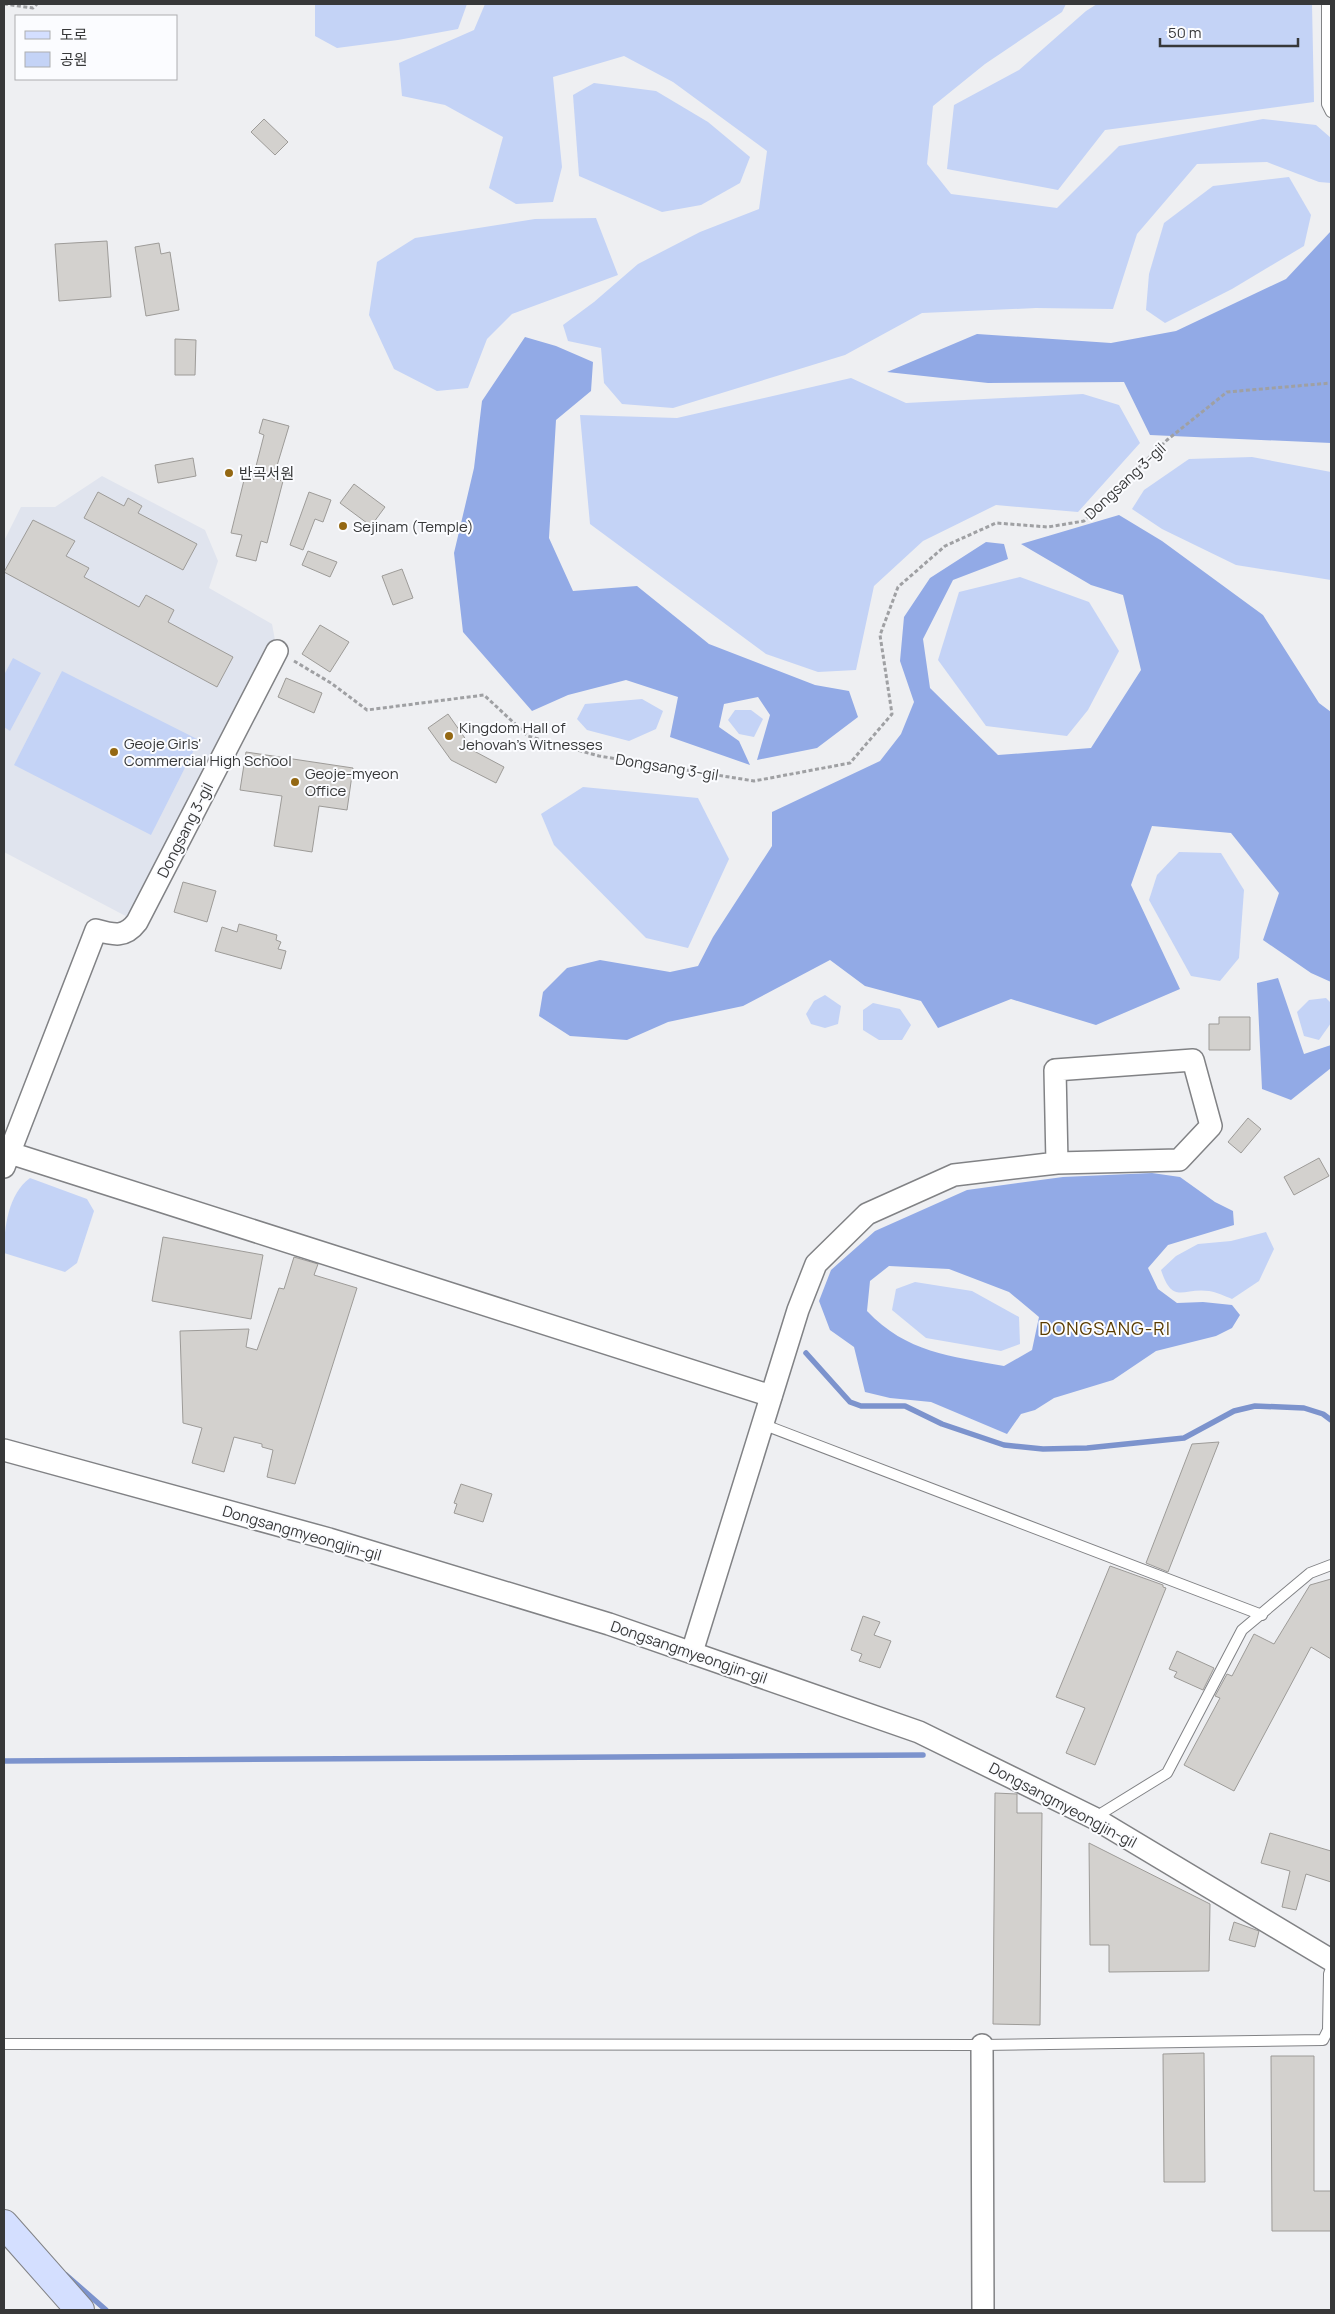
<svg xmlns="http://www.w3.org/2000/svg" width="1335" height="2314" font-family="Manrope,'Noto Sans KR',sans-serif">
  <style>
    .built { fill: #e0e4ee }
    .green { fill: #c4d3f6 }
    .forest { fill: #92aae6; fill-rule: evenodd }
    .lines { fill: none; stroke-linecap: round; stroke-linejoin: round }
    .stream { stroke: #7c93cd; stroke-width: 5.5 }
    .building { fill: #d3d1ce; stroke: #9d9b98 }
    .service-casing { stroke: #818285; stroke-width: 12 }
    .minor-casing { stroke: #818285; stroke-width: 24 }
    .secondary-casing { stroke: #818285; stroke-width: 30 }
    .path { stroke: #9fa0a3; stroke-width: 3; stroke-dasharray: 4 2.5; stroke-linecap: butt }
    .service { stroke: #fff; stroke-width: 10 }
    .minor { stroke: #fff; stroke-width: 21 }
    .secondary { stroke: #d4dfff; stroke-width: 28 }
    .poi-dot { fill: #946813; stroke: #fbfcff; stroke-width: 2 }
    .labels { text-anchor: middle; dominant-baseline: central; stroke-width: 4; stroke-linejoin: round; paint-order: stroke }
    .poi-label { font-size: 15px; fill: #373839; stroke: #fbfcff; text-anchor: start }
    .street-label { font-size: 15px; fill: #373839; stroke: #fbfcff }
    .quarter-label { font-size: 18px; letter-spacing: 1px; fill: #593b00; stroke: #fbfcff }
  </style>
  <rect width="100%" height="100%" fill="#eeeff2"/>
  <path class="built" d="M102,476L205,530L218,561L209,588L272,624L277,651L137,922L4,852V541L21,507H55Z"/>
  <g class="green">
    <path d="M315,4H467L458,29L398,40L337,48L315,36Z"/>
    <path d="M485,4H1066L1062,12L985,64L933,106L927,164L951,194L1057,208L1119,146L1263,119L1316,125L1331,138V183L1319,182L1267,162L1197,164L1137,234L1113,309L1036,308L922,313L845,355L673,408L622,404L604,383L601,348L568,341L563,325L594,302L638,264L700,232L759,209L767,151L673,82L624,56L553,77L562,167L553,202L516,204L489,188L503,137L445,105L402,96L399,63L474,30Z"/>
    <path d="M1097,4H1312L1314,102L1105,130L1058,190L947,169L954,105L1019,70L1086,11Z"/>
    <path d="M594,83L656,91L708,122L750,157L740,183L701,205L662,212L579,176L573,95Z"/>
    <path d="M1289,177L1311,215L1304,246L1232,289L1165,323L1146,310L1149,274L1164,223L1213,186Z"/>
    <path d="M596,218L618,275L512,314L487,339L468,388L437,391L394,369L369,315L377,262L415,238L535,219Z"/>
    <path d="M851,378L906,403L1083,394L1119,405L1140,443L1078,512L996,505L923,541L874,586L856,670L818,672L766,654L590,524L580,415L677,418Z"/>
    <path d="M1252,457L1331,472V580L1236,565L1162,529L1132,509L1144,490L1189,459Z"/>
    <path d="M1020,577L1089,602L1119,651L1088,710L1067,736L986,726L938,660L959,592Z"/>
    <path d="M13,658L41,673L10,731L4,727V675Z"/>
    <path d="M62,671L199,740L151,835L14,765Z"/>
    <path d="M642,699L663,711L656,729L629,741L587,730L577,719L585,704Z"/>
    <path d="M735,710H751L763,719L754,737L739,734L728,720Z"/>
    <path d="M583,787L698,798L729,859L688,948L646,938L554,845L541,814Z"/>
    <path d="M1179,852L1221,853L1244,890L1239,958L1220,981L1191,976L1149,900L1157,875Z"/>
    <path d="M825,995L841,1006L838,1024L825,1028L811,1024L806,1014L814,1001Z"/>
    <path d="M1326,998L1331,1003V1023L1319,1040L1304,1036L1297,1012L1309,1000Z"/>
    <path d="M873,1003L900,1009L911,1025L902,1040H879L863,1030V1010Z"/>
    <path d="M30,1178L87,1199L94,1211L77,1263L65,1272L4,1253C4,1228 8,1194 30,1178Z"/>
    <path d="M1266,1232L1274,1249L1259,1281L1232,1299C1225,1296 1216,1292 1209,1291C1183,1287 1173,1306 1161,1270L1176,1256L1198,1244L1231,1241Z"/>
    <path d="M915,1282L972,1291L1019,1317L1020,1344L1001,1351L926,1338L892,1310L896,1289Z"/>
  </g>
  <g class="forest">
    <path d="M1331,231V443L1150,435L1124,382L988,383L887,372L977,334L1111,343L1176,331L1286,279Z"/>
    <path d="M525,337L556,346L593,362L591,391L556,420L549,538L573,591L637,586L709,644L815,685L849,691L858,717L817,748L757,760L770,715L758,697L724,704L719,727L739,741L750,765L670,737L678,697L626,680L568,695L532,711L463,632L454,553L474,468L482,401Z"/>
    <path d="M1119,515L1162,541L1263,615L1319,703L1331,712V982L1311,973L1263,940L1279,893L1231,833L1152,826L1131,885L1180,989L1096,1025L1011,999L938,1028L921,1001L865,986L830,960L743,1006L668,1022L627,1040L570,1036L539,1016L543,992L567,968L600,960L670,972L698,966L713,937L772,846V812L880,761L901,734L914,702L900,661L904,617L930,578L986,542L1004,544L1008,559L953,580L923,639L930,688L998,755L1091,748L1141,670L1123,595L1091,585L1021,544Z"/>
    <path d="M1278,978L1304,1054L1331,1045V1068L1291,1100L1262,1089L1257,983Z"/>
    <path d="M1152,1173L1180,1177L1215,1202L1233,1211L1234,1225L1168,1245L1148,1268L1158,1289L1177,1303L1203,1302L1232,1305L1240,1315L1232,1328L1216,1336L1156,1351L1113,1380L1054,1398L1035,1410L1021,1414L1007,1434L931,1402L890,1398L865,1392L854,1347L830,1330L819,1301L831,1270L875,1231L967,1190L1063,1177ZM889,1266L949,1269L1009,1292L1039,1317L1032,1350L1004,1366C950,1356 907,1353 867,1311L870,1281Z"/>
  </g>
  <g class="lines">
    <g class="stream">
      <path d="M806,1353L850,1402L861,1406H905L942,1424L1004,1445L1043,1449L1087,1448L1184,1438L1234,1411L1255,1406L1304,1408L1323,1414L1331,1420"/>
      <path d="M4,1761L923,1755"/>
      <path d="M66,2275L106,2310"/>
    </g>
  </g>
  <g class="building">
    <path d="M264,119L288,142L275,155L251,132Z"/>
    <path d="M107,241L111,297L59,301L55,244Z"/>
    <path d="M159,243L161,254L170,252L179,310L146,316L135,247Z"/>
    <path d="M175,339L196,340L195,375H175Z"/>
    <path d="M263,419L289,426L273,479L283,481L267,543L261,541L256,561L236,556L242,535L231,533L246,472L254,474L264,435L259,433Z"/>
    <path d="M193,458L196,476L158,483L155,465Z"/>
    <path d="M354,484L385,507L371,526L340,503Z"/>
    <path d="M98,492L124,506L128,498L142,506L138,513L197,544L183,570L84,518Z"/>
    <path d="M309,492L331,500L323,522L315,519L303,550L290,545Z"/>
    <path d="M33,520L75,541L66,556L89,568L84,577L139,607L146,595L174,610L168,622L233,657L217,687L4,572Z"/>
    <path d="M308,551L337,562L330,577L302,565Z"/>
    <path d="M402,569L413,598L393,605L382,576Z"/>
    <path d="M320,625L349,642L330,672L302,654Z"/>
    <path d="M286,678L322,693L314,713L278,697Z"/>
    <path d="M448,714L474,751L504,767L496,783L451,760L428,728Z"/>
    <path d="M246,752L353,768L347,810L319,806L312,852L274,846L282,796L240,790Z"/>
    <path d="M183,882L216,891L207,922L174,912Z"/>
    <path d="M239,924L277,935L276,940L281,942L278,949L286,951L281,969L215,951L222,927L237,932Z"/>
    <path d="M1219,1017H1250V1050H1209V1024H1219Z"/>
    <path d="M1248,1118L1261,1129L1241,1153L1228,1142Z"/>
    <path d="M1319,1158L1329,1176L1294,1195L1284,1177Z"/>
    <path d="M163,1237L263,1255L251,1319L152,1301Z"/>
    <path d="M294,1257L318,1264L314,1275L357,1288L295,1484L267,1477L273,1450L262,1447V1444L234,1437L224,1472L192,1463L202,1428L183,1423L180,1331L249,1329L246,1347L257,1350L279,1288L284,1289Z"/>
    <path d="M1219,1442L1168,1572L1146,1563L1192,1444Z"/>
    <path d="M461,1484L492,1494L483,1522L454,1513L457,1504L454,1503Z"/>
    <path d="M1110,1566L1163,1585V1587L1166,1588L1095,1765L1066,1753L1085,1708L1056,1697Z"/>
    <path d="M1331,1579V1659L1311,1647L1234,1791L1184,1765L1220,1698L1215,1696L1227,1674L1232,1676L1254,1634L1274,1644L1310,1585Z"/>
    <path d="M863,1616L880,1622L874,1635L891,1641L880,1668L859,1661L862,1654L851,1650Z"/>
    <path d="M1177,1651L1214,1668L1203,1690L1174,1677L1177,1672L1169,1669Z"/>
    <path d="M995,1793L1017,1794V1813H1042L1040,2025L993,2024Z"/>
    <path d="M1270,1833L1331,1851V1882L1306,1874L1296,1910L1282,1907L1290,1871L1261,1863Z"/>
    <path d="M1089,1843L1210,1904L1209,1971L1109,1972V1945H1090Z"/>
    <path d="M1234,1922L1259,1931L1255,1947L1229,1940Z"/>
    <path d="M1204,2053L1205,2182H1164L1163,2054Z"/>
    <path d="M1271,2056H1314V2191H1331V2231H1272Z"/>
  </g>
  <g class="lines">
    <defs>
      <g id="service">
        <path d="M1327,4V104L1331,112"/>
        <path d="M762,1424L1262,1615"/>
        <path d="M1094,1818L1167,1773L1242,1630L1310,1573L1331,1565"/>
        <path d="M4,2044L982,2045L1323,2040L1328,2030L1329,1974L1331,1968"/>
      </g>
      <g id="minor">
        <path d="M10,1153L771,1396"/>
        <path d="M4,1167L96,930C114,935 125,938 137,922L277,651"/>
        <path d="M4,1450L329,1539L609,1624L919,1732L1094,1818L1331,1960"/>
        <path d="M692,1652L798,1310L816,1264L867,1214L954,1175L1057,1163L1179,1160L1211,1126L1193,1060L1055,1070L1057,1163"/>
        <path d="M982,2045L983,2310"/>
      </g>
      <path id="secondary" d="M4,2224L80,2310"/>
    </defs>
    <use href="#service" class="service-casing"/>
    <use href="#minor" class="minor-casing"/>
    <use href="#secondary" class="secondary-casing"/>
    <g class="path">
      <path d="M4,4L33,8L37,4"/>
      <path d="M294,661L331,683L367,710L484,695L528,736L599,756L754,781L850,763L892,714L880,635L898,587L945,546L996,523L1048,527L1084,521L1167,440L1227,392L1331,383"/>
    </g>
    <use href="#service" class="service"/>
    <use href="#minor" class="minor"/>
    <use href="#secondary" class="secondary"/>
  </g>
  <g class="poi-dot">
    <circle cx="229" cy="473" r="5"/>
    <circle cx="343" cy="526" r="5"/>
    <circle cx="449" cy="736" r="5"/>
    <circle cx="114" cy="752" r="5"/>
    <circle cx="295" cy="782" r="5"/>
  </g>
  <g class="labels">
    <g class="poi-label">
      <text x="239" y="473">반곡서원</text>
      <text x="353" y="526">Sejinam (Temple)</text>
      <text x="459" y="727">Kingdom Hall of<tspan x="459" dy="17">Jehovah's Witnesses</tspan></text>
      <text x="124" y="743">Geoje Girls'<tspan x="124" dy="17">Commercial High School</tspan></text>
      <text x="305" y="773">Geoje-myeon<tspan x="305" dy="17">Office</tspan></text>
    </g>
    <g class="street-label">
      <text transform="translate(1125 481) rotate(-43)">Dongsang 3-gil</text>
      <text transform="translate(667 767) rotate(9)">Dongsang 3-gil</text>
      <text transform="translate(185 830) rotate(-63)">Dongsang 3-gil</text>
      <text transform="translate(302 1533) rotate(16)">Dongsangmyeongjin-gil</text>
      <text transform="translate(689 1652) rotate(19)">Dongsangmyeongjin-gil</text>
      <text transform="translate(1063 1805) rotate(28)">Dongsangmyeongjin-gil</text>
    </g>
    <g class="quarter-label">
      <text x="1105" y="1328">DONGSANG-RI</text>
    </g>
  </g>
  <rect width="1335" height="2314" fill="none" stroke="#373839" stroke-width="10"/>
  <rect x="15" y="15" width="162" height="65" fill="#fbfcff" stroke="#adaeb0"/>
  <rect x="25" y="31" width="25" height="8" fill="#d4dfff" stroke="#adaeb0"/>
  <text x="60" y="40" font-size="15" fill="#373839">도로</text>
  <rect x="25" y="52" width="25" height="15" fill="#c4d3f6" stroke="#adaeb0"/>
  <text x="60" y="65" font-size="15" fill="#373839">공원</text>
  <path d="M1160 38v8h138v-8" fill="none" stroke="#373839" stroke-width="2.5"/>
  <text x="1168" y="38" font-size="15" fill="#373839" stroke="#fbfcff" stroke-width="4" paint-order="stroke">50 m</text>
</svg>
